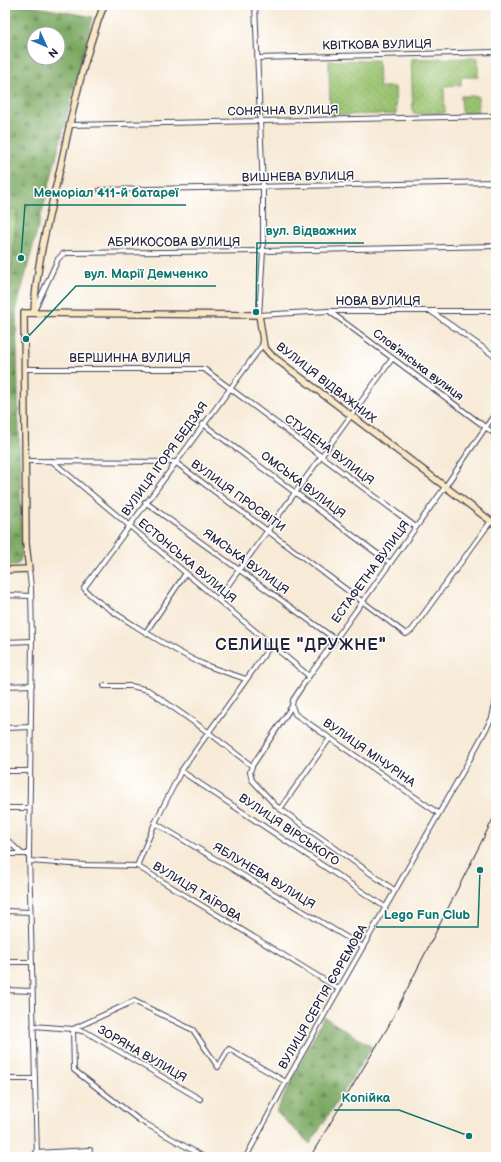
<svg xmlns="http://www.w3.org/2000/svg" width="501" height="1162" font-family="'Balsamiq Sans',sans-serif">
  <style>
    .grass { fill: url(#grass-dots); stroke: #5e7255 }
    .forest { fill: url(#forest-firs); stroke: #4e664e; fill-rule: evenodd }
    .park { fill: url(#park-tufts); stroke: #5e7255 }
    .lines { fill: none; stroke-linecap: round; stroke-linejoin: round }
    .street-casing { stroke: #424052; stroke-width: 6 }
    .secondary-casing { stroke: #424052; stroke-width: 8 }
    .street { stroke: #fff; stroke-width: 4 }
    .secondary { stroke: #fae7c3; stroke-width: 5.5 }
    .tram { stroke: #22223b; stroke-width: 1 }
    .labels { text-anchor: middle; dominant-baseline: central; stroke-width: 3; stroke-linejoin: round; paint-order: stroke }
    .street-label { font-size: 12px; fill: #22223b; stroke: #fff }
    .district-label { font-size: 16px; font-weight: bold; letter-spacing: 1px; fill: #22223b; stroke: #fff }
    .leader { fill: none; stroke: #0f766e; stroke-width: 1.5 }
    .callout-dot { fill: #0f766e; stroke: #fff; stroke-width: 1.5 }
    .callout-label { font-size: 13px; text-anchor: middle; font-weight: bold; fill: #0f766e; stroke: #fff; stroke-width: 3; stroke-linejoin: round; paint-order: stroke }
  </style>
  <defs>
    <pattern id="grass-dots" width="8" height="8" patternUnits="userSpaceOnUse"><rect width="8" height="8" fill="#9ac36f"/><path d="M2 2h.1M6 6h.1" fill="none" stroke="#84a761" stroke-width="1.8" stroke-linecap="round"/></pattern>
    <pattern id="forest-firs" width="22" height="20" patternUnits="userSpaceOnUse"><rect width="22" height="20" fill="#7ba962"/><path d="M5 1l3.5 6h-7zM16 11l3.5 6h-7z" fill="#648952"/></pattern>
    <pattern id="park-tufts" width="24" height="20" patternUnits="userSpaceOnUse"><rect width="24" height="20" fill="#9ac36f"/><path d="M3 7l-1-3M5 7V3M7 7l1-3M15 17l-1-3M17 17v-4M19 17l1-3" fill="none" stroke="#84a761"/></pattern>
  </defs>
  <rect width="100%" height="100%" fill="#fff"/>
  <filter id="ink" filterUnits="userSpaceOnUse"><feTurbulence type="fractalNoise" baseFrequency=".025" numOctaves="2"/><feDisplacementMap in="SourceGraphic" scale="8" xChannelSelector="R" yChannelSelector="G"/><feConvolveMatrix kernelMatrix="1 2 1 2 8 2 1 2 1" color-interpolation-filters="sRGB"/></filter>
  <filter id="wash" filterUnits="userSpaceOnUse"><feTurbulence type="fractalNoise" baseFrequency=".012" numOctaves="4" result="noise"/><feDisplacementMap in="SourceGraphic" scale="16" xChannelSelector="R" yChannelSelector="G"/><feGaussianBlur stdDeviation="0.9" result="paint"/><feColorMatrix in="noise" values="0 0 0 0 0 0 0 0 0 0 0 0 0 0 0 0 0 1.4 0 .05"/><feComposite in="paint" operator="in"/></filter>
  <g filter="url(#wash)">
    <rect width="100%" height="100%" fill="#f7ead6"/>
    <g class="grass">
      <path d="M478,58V77H461V85L444,86L445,113L413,114L411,59Z"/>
      <path d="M378,60L379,87H395L396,114L330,115L329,61Z"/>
      <path d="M461,96H478V113H462Z"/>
    </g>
    <g class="forest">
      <path d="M5,5H26L93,17L16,311L22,555L19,563L14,566L5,565V305H8L17,210L5,209ZM34,34H58V58H34Z"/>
      <path d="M324,1017L372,1047L310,1144L276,1112Z"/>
    </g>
    <path class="park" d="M5,209L17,210L8,305H5Z"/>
  </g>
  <g filter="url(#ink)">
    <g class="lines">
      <defs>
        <g id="street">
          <path d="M255,5L263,188V251L259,315L328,311H496"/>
          <path d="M258,58L496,52"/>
          <path d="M70,125L496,116"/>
          <path d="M100,190L496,182"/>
          <path d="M35,309L58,259L63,254L67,253L263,251L496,246"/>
          <path d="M329,311L496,435"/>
          <path d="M432,312L496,357"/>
          <path d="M24,369H204L416,527"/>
          <path d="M203,424L390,563"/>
          <path d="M25,461L175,462L406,634L412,630L491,521"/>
          <path d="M52,461L309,676"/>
          <path d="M145,502L335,639"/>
          <path d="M29,569L31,587L32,641L29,854L37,1157"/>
          <path d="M5,595L31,596"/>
          <path d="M218,599L392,359"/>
          <path d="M146,632L186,573"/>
          <path d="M5,642L32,641"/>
          <path d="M246,679C232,674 217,670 203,664C185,657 90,601 84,588L263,344"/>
          <path d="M5,686L32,685"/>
          <path d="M104,686H131L148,690L208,732L252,766L250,772L252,780L276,806L394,890"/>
          <path d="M292,706L295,714L438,813"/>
          <path d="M5,728L31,727"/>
          <path d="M252,766L292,706L293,700L309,676L445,487L496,412"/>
          <path d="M5,771H30"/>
          <path d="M181,771L385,907"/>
          <path d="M5,808H29"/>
          <path d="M280,809L330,738"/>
          <path d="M155,823L363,947"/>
          <path d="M5,838L22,854"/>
          <path d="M5,854H29"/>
          <path d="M29,861L85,865L137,866L339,989"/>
          <path d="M137,866L155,823L181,771L271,645"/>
          <path d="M5,911L30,912"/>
          <path d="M5,962H31"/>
          <path d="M5,990L32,991"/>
          <path d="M33,1026L73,1029L134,1001L193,1030L218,1067L229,1049L286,1082"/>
          <path d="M5,1079H35"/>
          <path d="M200,1099L86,1032L73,1029L74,1070L139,1120L204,1157"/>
          <path d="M36,1153L90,1150"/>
          <path d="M25,1157L37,1156"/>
          <path d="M246,1157L286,1082L466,766L492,718L496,700"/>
        </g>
        <g id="secondary">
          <path d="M34,313C36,264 49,217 60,169C72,114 83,58 104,5"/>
          <path d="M5,570L29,569L26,544L24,313L259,315L264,347L271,355L496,525"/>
        </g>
      </defs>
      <use href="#street" class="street-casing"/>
      <use href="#secondary" class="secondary-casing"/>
      <use href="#street" class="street"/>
      <use href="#secondary" class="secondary"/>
      <path class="tram" d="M310,1157L388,1027L496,813"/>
    </g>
  </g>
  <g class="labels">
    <g class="street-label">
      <text transform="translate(377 45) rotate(-1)">КВІТКОВА ВУЛИЦЯ</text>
      <text transform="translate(283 111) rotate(-1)">СОНЯЧНА ВУЛИЦЯ</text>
      <text transform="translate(298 177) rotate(-1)">ВИШНЕВА ВУЛИЦЯ</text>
      <text x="174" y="242">АБРИКОСОВА ВУЛИЦЯ</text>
      <text x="378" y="301">НОВА ВУЛИЦЯ</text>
      <text x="130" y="358">ВЕРШИННА ВУЛИЦЯ</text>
      <text transform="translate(418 365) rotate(37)">Словʼянська вулиця</text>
      <text transform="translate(326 383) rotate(38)">ВУЛИЦЯ ВІДВАЖНИХ</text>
      <text transform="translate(329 450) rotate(37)">СТУДЕНА ВУЛИЦЯ</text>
      <text transform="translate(165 459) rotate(-54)">ВУЛИЦЯ ІГОРЯ БЕДЗАЯ</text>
      <text transform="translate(303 485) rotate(37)">ОМСЬКА ВУЛИЦЯ</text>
      <text transform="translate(238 496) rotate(36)">ВУЛИЦЯ ПРОСВІТИ</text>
      <text transform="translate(187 561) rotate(40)">ЕСТОНСЬКА ВУЛИЦЯ</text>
      <text transform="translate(246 562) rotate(36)">ЯМСЬКА ВУЛИЦЯ</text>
      <text transform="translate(371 572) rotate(-54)">ЕСТАФЕТНА ВУЛИЦЯ</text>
      <text transform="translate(369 753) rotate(35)">ВУЛИЦЯ МІЧУРІНА</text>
      <text transform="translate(289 830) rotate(34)">ВУЛИЦЯ ВІРСЬКОГО</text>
      <text transform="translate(264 876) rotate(31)">ЯБЛУНЕВА ВУЛИЦЯ</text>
      <text transform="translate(197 892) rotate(32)">ВУЛИЦЯ ТАЇРОВА</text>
      <text transform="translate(323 997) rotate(-60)">ВУЛИЦЯ СЕРГІЯ ЄФРЕМОВА</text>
      <text transform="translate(142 1054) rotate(30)">ЗОРЯНА ВУЛИЦЯ</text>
    </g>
    <g class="district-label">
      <text x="301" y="645">СЕЛИЩЕ "ДРУЖНЕ"</text>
    </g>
  </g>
  <path class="leader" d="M21 258L25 205H186M256 312L257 243H364M26 339L76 286H216M480 870L478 927H376M469 1136L399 1110H334"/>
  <g class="callout-dot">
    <circle cx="21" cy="258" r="4"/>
    <circle cx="256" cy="312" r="4"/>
    <circle cx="26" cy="339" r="4"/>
    <circle cx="480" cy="870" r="4"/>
    <circle cx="469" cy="1136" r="4"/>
  </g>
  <g class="callout-label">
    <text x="106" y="197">Меморіал 411-й батареї</text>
    <text x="311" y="235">вул. Відважних</text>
    <text x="146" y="278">вул. Марії Демченко</text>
    <text x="427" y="919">Lego Fun Club</text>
    <text x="366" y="1102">Копійка</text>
  </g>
  <rect width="501" height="1162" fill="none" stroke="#fff" stroke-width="20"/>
  <g transform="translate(46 46) rotate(134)"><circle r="19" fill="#ffffff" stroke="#a7a7b1"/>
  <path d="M0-3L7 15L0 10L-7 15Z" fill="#1f6fb2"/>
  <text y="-6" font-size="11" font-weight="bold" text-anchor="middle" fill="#22223b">N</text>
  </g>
</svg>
